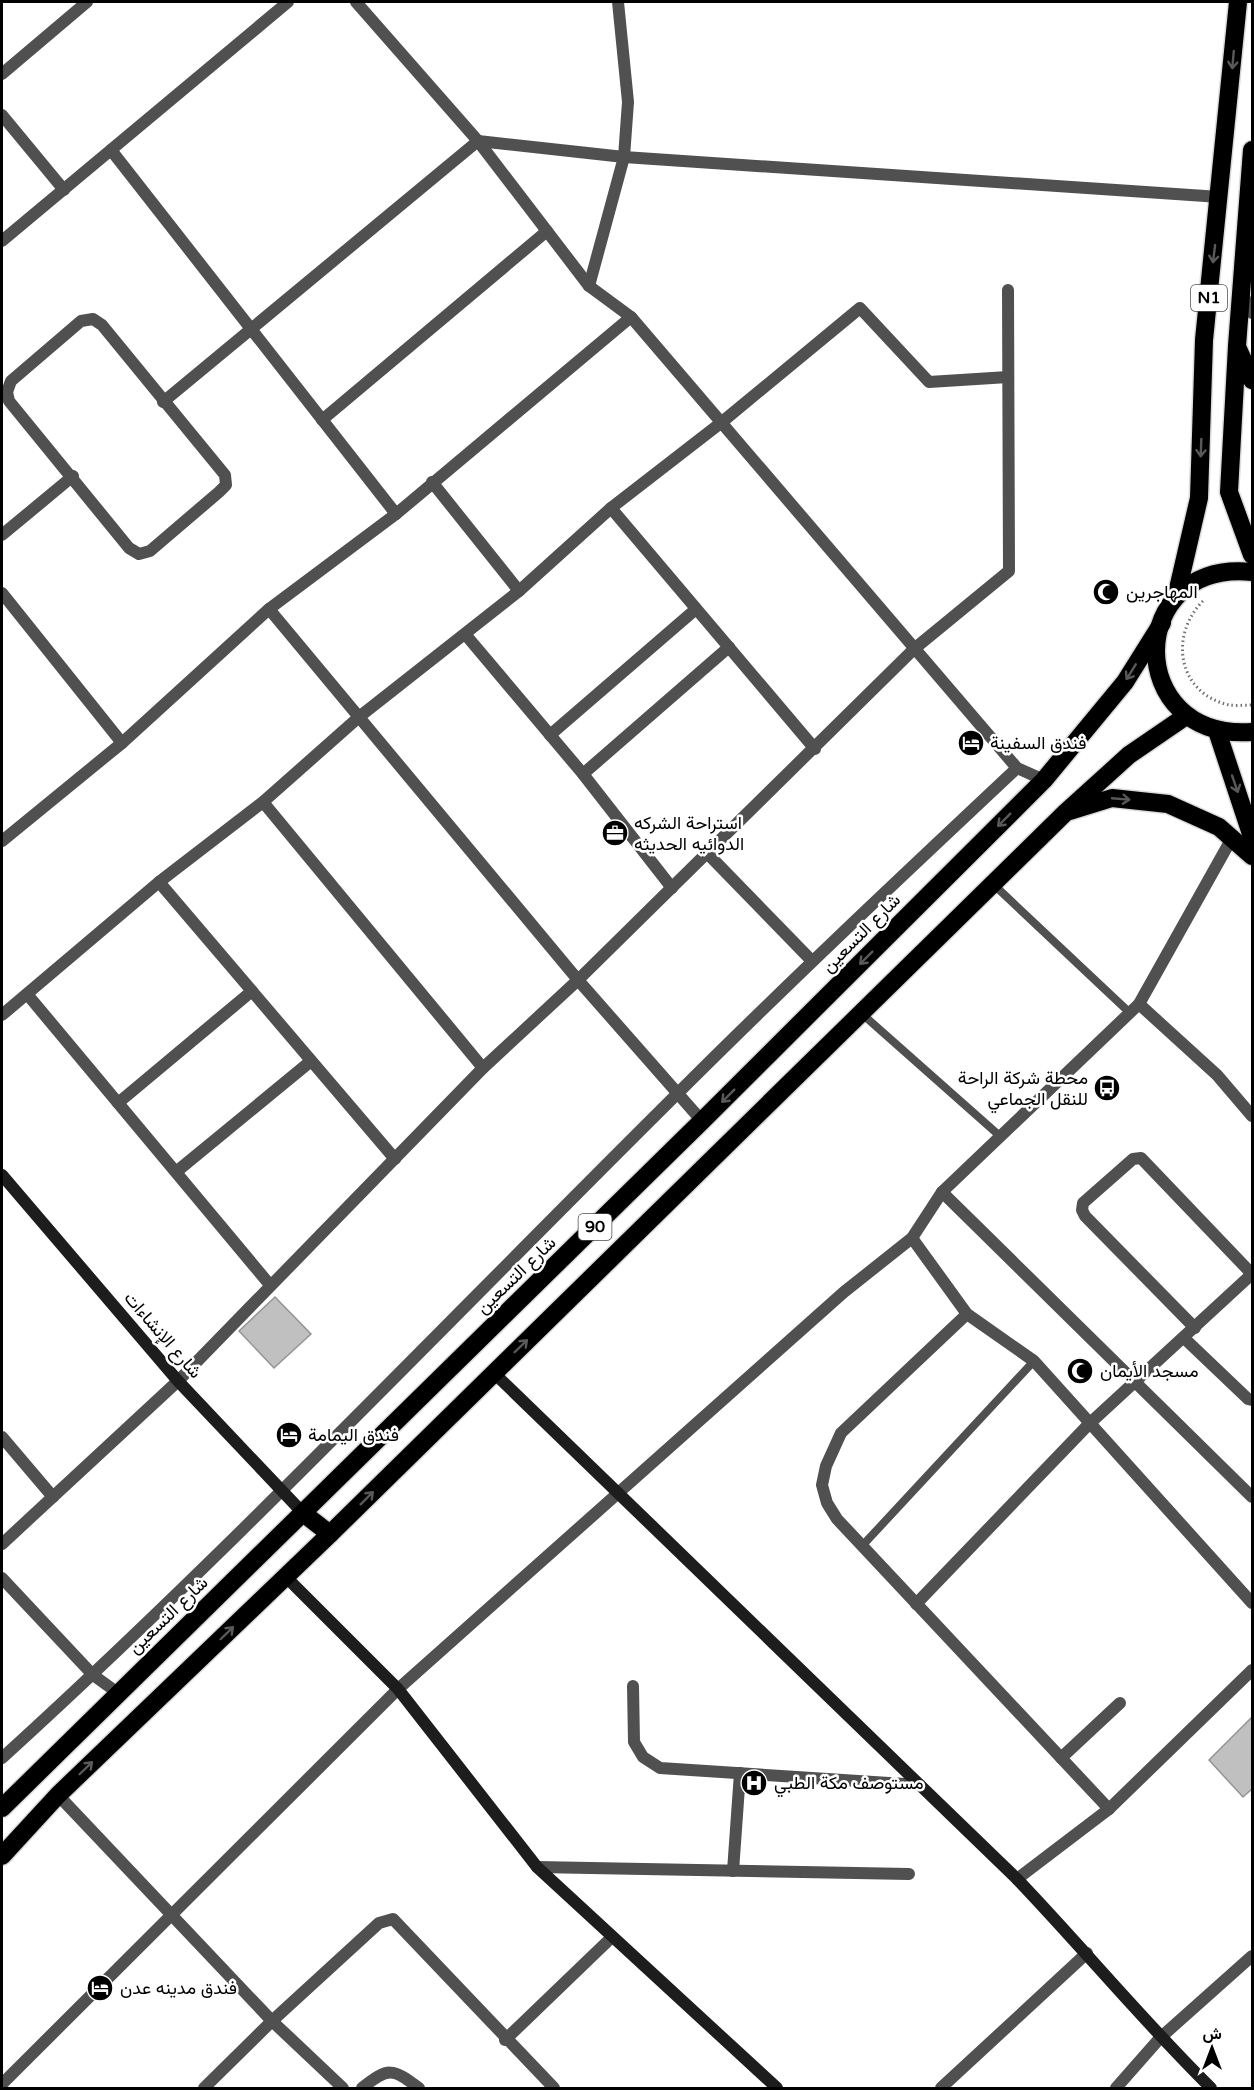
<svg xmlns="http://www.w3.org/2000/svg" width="1254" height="2090" font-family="'Varela Round',Vazirmatn,sans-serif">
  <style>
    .building { fill: #c0c0c0; stroke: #949494; stroke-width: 1.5 }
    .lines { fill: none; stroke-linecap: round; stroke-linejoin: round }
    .highway-casing { stroke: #dbdbdb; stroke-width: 21 }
    .path { stroke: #727272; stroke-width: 3; stroke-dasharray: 1.5 3; stroke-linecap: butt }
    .lane { stroke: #505050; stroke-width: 8 }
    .street { stroke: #505050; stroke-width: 12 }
    .secondary { stroke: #1d1d1d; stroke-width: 12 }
    .highway { stroke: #000; stroke-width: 18 }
    .oneway { stroke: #595959 }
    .labels { text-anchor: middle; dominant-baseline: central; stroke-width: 5; stroke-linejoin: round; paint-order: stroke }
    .shield { fill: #fff; stroke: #4c4c4c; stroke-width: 1.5 }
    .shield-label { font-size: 16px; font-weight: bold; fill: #000 }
    .poi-label { font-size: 18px; fill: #000; stroke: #fff; text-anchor: start }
    .street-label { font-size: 18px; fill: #000; stroke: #fff }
  </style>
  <rect width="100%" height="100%" fill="#fff"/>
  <g class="building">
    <path d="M275,1297L311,1334L274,1368L239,1331Z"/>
    <path d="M1252,1717V1789L1243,1797L1209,1760Z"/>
  </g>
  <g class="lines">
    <defs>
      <g id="highway">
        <path d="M1252,150L1237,346L1229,492L1252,555"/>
        <path d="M1238,349L1252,380"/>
        <path d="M1252,572C1125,559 1123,741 1252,732"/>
        <path d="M1177,593L1199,498L1204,340L1238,2"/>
        <path d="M1217,731L1252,837"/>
        <path d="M1070,811L1112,798L1168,804L1219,827L1252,856"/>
        <path d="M303,1513L330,1534"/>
        <path d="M2,1808L702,1121L1044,780L1125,682L1162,623"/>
        <path d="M2,1856L58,1795L330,1534L1065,813L1129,755L1186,716"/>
      </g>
    </defs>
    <use href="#highway" class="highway-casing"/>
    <path class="path" d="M1203,601C1169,635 1177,693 1229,705C1236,706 1245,705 1252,705"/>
    <g class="lane">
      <path d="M993,884L1130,1013"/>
      <path d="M861,1013L1001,1137"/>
      <path d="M862,1546L1034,1361"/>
    </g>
    <g class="street">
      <path d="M356,2L478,141L589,286L631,317L1017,768L1044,780"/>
      <path d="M2,74L87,2"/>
      <path d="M2,115L64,190"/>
      <path d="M111,150L396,514"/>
      <path d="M2,241L288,2"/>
      <path d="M589,286L624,157L628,102L618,2"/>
      <path d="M1242,293L1252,313"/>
      <path d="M93,319L102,325L225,475L226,485L219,492L150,551L139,554L129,548L9,401L7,392L11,381L81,321Z"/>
      <path d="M163,402L478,141L624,157L1220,197"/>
      <path d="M322,420L547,231"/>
      <path d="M432,482L519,591"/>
      <path d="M611,508L815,749"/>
      <path d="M2,535L73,476"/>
      <path d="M2,593L122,743"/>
      <path d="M269,609L578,980L702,1121"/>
      <path d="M465,634L583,774L672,888"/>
      <path d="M550,735L696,609"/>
      <path d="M583,774L729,647"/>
      <path d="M263,802L483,1068"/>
      <path d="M2,841L122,743L269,609L396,514L631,317"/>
      <path d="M706,852L812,961"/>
      <path d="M159,882L395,1159"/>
      <path d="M27,994L270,1285"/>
      <path d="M1139,1004L1217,1075L1252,1116"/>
      <path d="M2,1015L159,882L263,802L359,717L519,591L611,508L722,422L860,308L929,382L1008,377"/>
      <path d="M118,1103L252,991"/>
      <path d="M176,1172L311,1061"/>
      <path d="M942,1192L1252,1497"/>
      <path d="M912,1238L967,1314L1034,1361L1252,1603"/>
      <path d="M967,1314L841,1433L826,1466L822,1485L827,1503L837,1519L1109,1809"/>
      <path d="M1195,1328L1085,1216L1082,1210L1083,1203L1133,1159L1141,1158L1252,1274"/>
      <path d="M1184,1338L1248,1399L1252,1400"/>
      <path d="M2,1437L53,1497"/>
      <path d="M2,1544L178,1381L483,1068L578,980L914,649L1009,571L1008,290"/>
      <path d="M2,1578L93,1675L118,1693"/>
      <path d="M916,1604L1089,1424L1252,1274"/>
      <path d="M633,1686L634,1742L643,1757L660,1768L920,1785"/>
      <path d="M2,1758C235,1546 453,1316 677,1094C788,983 902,876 1017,768"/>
      <path d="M1061,1758L1120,1703"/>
      <path d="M58,1795L272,2021L343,2088"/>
      <path d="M537,1867L909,1874"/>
      <path d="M733,1871L740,1773"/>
      <path d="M1017,1879L1109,1809L1252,1670"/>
      <path d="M505,2040L611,1938"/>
      <path d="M2,2084L398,1689L844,1292L912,1238L942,1192L1139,1004L1232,838"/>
      <path d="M204,2088L272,2021L379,1923L393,1919L554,2088"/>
      <path d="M362,2088C389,2067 392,2068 419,2088"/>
      <path d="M941,2088L1087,1953"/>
      <path d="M1116,2088L1160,2038L1252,1956"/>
    </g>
    <g class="secondary">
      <path d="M2,1175L178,1381L303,1513"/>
      <path d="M494,1373L1017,1879C1083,1948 1143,2021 1211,2088"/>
      <path d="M286,1577L398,1689L537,1867L777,2088"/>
    </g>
    <use href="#highway" class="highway"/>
  </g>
  <defs><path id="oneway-shaft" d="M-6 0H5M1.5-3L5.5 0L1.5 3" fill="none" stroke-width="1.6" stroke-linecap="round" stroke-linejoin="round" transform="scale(1.5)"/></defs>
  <g class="oneway">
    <use href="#oneway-shaft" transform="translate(1233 60) rotate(95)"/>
    <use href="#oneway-shaft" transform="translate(1214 254) rotate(97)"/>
    <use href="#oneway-shaft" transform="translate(1201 448) rotate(92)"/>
    <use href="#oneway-shaft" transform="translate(1131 672) rotate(122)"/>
    <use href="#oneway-shaft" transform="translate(1235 784) rotate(71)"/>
    <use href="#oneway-shaft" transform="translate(1121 799) rotate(5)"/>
    <use href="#oneway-shaft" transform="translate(1004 820) rotate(135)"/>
    <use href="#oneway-shaft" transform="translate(866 958) rotate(135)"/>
    <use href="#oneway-shaft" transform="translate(728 1096) rotate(135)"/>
    <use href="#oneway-shaft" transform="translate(521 1346) rotate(-44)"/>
    <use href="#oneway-shaft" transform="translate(367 1498) rotate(-45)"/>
    <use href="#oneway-shaft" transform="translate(227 1633) rotate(-44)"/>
    <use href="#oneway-shaft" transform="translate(86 1768) rotate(-44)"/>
  </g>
  <defs>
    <symbol id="mosque-disc" viewBox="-11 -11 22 22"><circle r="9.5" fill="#000" stroke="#fff"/><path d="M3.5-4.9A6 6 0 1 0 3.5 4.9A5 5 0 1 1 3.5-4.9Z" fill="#fff"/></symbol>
    <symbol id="hotel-disc" viewBox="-11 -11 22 22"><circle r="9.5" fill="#000" stroke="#fff"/><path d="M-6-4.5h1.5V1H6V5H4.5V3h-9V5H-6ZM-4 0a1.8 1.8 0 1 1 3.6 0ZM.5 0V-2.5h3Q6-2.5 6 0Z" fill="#fff"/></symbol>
    <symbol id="office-disc" viewBox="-11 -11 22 22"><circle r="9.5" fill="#000" stroke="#fff"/><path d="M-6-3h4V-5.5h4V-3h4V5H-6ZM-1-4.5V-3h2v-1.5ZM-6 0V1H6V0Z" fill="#fff"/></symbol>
    <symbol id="bus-disc" viewBox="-11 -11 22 22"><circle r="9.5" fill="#000" stroke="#fff"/><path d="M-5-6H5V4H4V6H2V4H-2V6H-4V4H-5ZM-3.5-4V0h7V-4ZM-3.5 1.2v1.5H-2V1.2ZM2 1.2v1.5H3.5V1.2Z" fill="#fff"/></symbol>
    <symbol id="hospital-disc" viewBox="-11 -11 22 22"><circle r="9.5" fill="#000" stroke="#fff"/><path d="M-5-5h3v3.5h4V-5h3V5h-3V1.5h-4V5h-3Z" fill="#fff"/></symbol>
  </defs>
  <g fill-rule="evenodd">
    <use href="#mosque-disc" x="1091" y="577" width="30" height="30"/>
    <use href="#hotel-disc" x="956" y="728" width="30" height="30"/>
    <use href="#office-disc" x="600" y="818" width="30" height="30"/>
    <use href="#bus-disc" x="1092" y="1073" width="30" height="30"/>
    <use href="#mosque-disc" x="1065" y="1356" width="30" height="30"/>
    <use href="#hotel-disc" x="274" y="1420" width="30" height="30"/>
    <use href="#hospital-disc" x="739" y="1768" width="30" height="30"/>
    <use href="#hotel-disc" x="85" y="1973" width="30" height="30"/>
  </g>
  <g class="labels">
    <g class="shield">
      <rect x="1191" y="285" width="36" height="26" rx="4.5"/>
      <rect x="578.5" y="1214" width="33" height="26" rx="4.5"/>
    </g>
    <g class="shield-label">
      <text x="1209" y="298">N1</text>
      <text x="595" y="1227">90</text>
    </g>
    <g class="poi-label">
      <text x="1126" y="592">المهاجرين</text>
      <text x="990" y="743">فندق السفينة</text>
      <text x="634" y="823">استراحة الشركه<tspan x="634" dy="21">الدوائيه الحديثه</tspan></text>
      <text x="1088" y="1078" text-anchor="end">محطة شركة الراحة<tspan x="1088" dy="21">للنقل الجماعي</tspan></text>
      <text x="1100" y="1371">مسجد الأيمان</text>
      <text x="308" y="1435">فندق اليمامة</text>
      <text x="774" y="1783">مستوصف مكة الطبي</text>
      <text x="120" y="1988">فندق مدينه عدن</text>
    </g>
    <g class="street-label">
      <text transform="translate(861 933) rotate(-45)">شارع التسعين</text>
      <text transform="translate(516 1275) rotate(-44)">شارع التسعين</text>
      <text transform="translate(163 1335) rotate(49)">شارع الإنشاءات</text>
      <text transform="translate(168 1615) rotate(-44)">شارع التسعين</text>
    </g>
  </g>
  <rect width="1254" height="2090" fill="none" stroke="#000000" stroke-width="6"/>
  <g transform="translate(1212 2048)" stroke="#ffffff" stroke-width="4.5" paint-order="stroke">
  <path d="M0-4.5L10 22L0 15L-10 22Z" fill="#000000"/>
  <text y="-9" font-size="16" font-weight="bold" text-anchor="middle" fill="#000000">ش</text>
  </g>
</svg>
